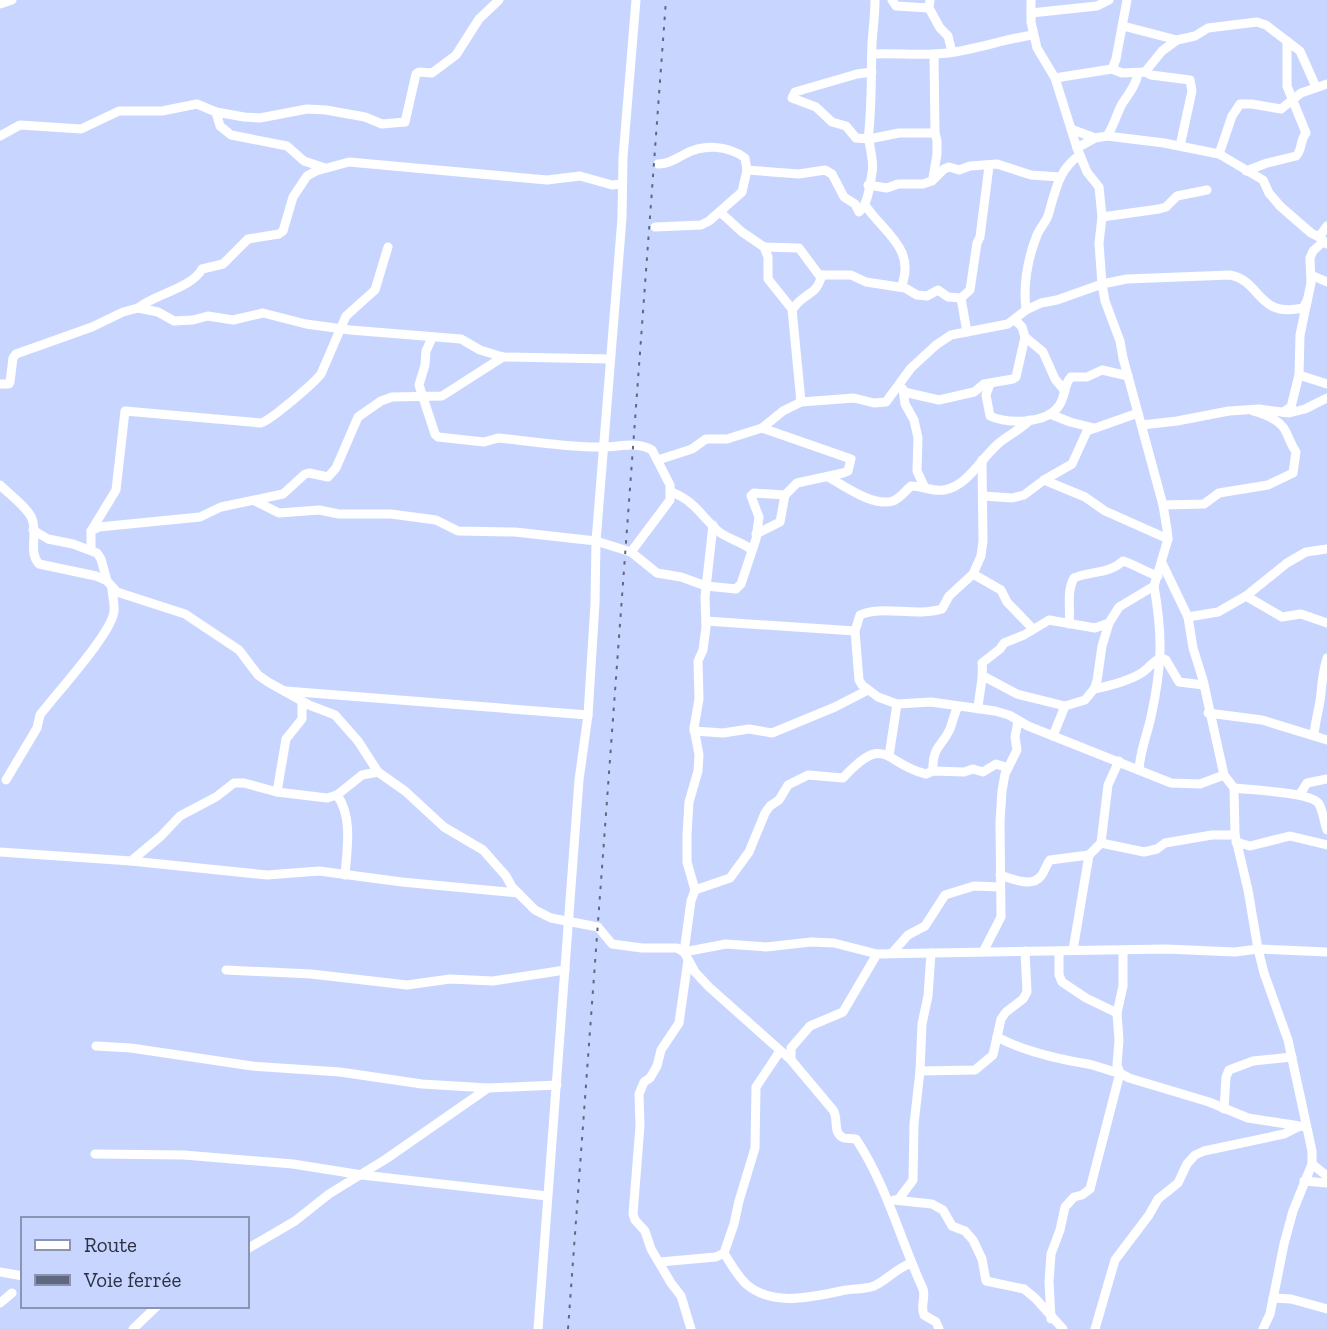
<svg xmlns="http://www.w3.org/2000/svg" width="1327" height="1329" font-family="'Zilla Slab',serif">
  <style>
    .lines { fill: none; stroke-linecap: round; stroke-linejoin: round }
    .minor { stroke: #fff; stroke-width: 9 }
    .rail { stroke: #606880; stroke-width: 2; stroke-dasharray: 3.5 7; stroke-linecap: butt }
  </style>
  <rect width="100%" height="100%" fill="#c8d6ff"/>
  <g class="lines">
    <g class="minor">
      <path d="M892,0L896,6L929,8"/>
      <path d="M930,0L929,8L940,28L948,36L952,52"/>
      <path d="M1031,0V22L1037,48L1055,78L1077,148L1087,172L1099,187L1102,217L1099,243L1102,284L1105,301L1120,341L1123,358L1163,505L1167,529L1168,539L1154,586L1119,607L1109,623L1102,646L1097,681L1094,689L1085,700L1065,706L1053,736"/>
      <path d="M0,4L12,0"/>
      <path d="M1031,13L1097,6L1109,0"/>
      <path d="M1123,26L1177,40"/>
      <path d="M872,54C898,53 923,56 948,53C977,49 1005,39 1033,35"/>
      <path d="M1112,69L1116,59L1127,0"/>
      <path d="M872,72L857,74L795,92L792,98L816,107L832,122L846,126L856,138L869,139L899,133H935"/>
      <path d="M1145,72L1162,51L1177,40L1195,36L1208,28L1257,22L1266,25L1300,51L1316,87"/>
      <path d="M1055,78L1112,69L1122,73L1145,72L1151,75L1190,80L1192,91L1180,146"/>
      <path d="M216,112L220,126L231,135L287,146L304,161L325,168"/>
      <path d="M1071,129L1095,138"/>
      <path d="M0,136L20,125L81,129L119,111H162L197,104L216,112L244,117L260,118L307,109L326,110L365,117L382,124L405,122L416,74L419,72L432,73L456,55L479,19L499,0"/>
      <path d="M1107,136C1114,126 1116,115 1122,104C1129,93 1135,87 1138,74"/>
      <path d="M1077,148L1095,138L1107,136L1164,143L1219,154L1263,180L1269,193L1280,206L1311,233L1319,237L1327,244"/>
      <path d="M1219,154L1232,116L1240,104H1252L1281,109L1301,93L1327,84"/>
      <path d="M747,170L799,174L825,170L832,174L844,197L855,204L859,212C868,204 870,185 872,173C875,159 867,144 869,130C872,101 871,72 872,43C873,29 875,15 875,0"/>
      <path d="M1246,171L1267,163L1296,156C1302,151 1300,140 1306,133L1287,86V41"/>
      <path d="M933,178L937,154V141L935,133L934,54"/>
      <path d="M868,185L887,188L898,184H923L932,181L944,169L949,167L959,170L970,166L997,164L1031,175L1060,177"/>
      <path d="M865,205C883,232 917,249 901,287"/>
      <path d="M720,212L742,232L764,247L768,257V279L792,309L801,402"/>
      <path d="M1102,217L1159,209L1166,207L1177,196L1207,190"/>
      <path d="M655,227L701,225L709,221L742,192L747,170L745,158C728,145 703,144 685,154C675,159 669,164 658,164"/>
      <path d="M1319,237L1327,226"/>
      <path d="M764,247L799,248L819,275H851L866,282L905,288L917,295L927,296L938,290L948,297L961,298L970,290L977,243L980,237L989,166"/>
      <path d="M1311,275L1327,282"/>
      <path d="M961,298L967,332"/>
      <path d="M138,308C155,294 192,288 202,269L223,264L248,239L279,234L283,231L293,197L307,176L316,171L349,162L547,180L580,176L612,185L622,184"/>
      <path d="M792,309C795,307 797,303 800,301C812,290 816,294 822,275"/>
      <path d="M1026,310C1023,285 1028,258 1037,235C1040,228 1045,223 1048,216C1055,193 1058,169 1080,155"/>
      <path d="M1015,320L1022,327L1025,337L1043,352L1055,379L1065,391"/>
      <path d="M432,338L426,351L425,365L419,385L435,434L438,437L484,442L498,438C532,441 569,448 603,447C620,447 637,441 652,450L670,485V500L631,552"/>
      <path d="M1299,375L1327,384"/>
      <path d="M0,384H9L10,382L13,358L16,354L92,327L123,312L138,308L158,312L174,321L193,320L208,316L233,320L263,313L306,324L350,330L461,339L480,350L503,357L610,359"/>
      <path d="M990,384L986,395L990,416C1007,424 1045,424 1058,407C1066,398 1063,385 1071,377H1087L1102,370L1128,376"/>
      <path d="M903,389L905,404L914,420L918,438L917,471L924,486"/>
      <path d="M904,392L939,400L974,392L984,384L1013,379L1016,377L1025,337"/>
      <path d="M1283,412L1291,407L1299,375L1300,335L1311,283L1310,258L1313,251L1324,241"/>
      <path d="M1050,414L1070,422L1094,428"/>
      <path d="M1142,425L1177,421L1229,411L1259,409L1289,413L1305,409L1327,398"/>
      <path d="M658,460L692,449L706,439H727L762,428L783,411L801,402L854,398L874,403L886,402L911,368L936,345L951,335L1008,324L1026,310L1041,303L1057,300L1102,284L1127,279L1230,275C1262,281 1256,318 1303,308L1307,301"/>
      <path d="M982,460L983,541L981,556L973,574L949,596L942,609C915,617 881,605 860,615L855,631L859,680L862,685L878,697L897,704L931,702L995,711L1009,715L1028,726L1171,783L1200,784L1224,775"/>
      <path d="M828,477C845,486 872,507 893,501C901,498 905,491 911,486C922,486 934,492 944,490C968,486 981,458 999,443C1009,435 1021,429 1030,420"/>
      <path d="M1044,480L1085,497L1105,511L1168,539"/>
      <path d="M0,485C8,493 29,509 32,519C38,534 28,552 39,564L96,576L107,581L117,592L185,614L239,650L258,675L268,682L309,705L335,715L358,741L378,772L405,791L444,827L483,850L506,876L512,887L535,910L551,918L598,927L612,944L642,948H677L684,952L695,972L709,987L791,1060L833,1110C839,1118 832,1134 844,1138C848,1139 852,1138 856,1139C887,1186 900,1239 923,1289C926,1298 920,1305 924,1315L936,1322L939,1329"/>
      <path d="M672,492C697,503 699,514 718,531C727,539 741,541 752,550"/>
      <path d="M983,496L1012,498L1024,495L1044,480L1072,464L1087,431L1138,413"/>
      <path d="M255,501L279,513L319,510L339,514H391L436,520L458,531L515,532L596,541L631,552L657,573L681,577L706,586L736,589L741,584L756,539L759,517L751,496L754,493L785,495"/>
      <path d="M1163,505L1204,504L1219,493L1268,485L1293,473L1296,452C1291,445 1290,440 1286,432C1281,420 1264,414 1253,411"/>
      <path d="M33,530L48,539L73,544L97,553L101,559L107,581"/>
      <path d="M91,531L116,490L125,411L261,423C271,420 313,384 321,374L346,316L375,290L388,247"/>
      <path d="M756,534L780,522L785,495L797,483L843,473L848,471L851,459L762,428"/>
      <path d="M91,550V531L99,527L200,517L221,507L283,494L305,474L309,473L328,477L336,468L358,417L381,401L392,397L442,396L503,357"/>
      <path d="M1162,563L1188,617L1193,648L1203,680L1224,775L1234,788L1235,835L1248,890L1258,949L1264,973L1288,1040L1312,1151V1164L1293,1211L1284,1244L1270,1314L1263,1329"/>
      <path d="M973,574L1001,590L1007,602L1033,629"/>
      <path d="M1246,596L1287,563L1306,552L1327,549"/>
      <path d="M1188,617L1218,612L1246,596L1282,617L1301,614L1327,623"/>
      <path d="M706,621L855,631"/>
      <path d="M1069,624C1071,609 1066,592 1074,578C1091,571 1109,574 1123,561C1136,565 1145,572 1158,576"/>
      <path d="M985,677L1017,694L1065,706"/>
      <path d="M1094,689C1109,686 1131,680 1143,672C1150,667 1153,661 1161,658L1166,660L1179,682L1204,685"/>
      <path d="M286,691L588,715"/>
      <path d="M978,709C979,692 984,679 982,663L1000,649L1004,643L1024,635L1049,620L1095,628L1109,623"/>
      <path d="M1208,713L1262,720L1327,740"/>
      <path d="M694,731L723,733L749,729L772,733L835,707L868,690"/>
      <path d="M1314,735C1315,721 1320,707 1321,693C1322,681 1323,671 1327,658"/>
      <path d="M889,756L897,704"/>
      <path d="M1139,770C1140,751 1147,735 1151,717C1162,666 1163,637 1154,586"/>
      <path d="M933,771C932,746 942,747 950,729C953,721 954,714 958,707"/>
      <path d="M6,780L37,728L40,715C55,695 113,632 114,611C115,604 112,595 112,588"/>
      <path d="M1234,788C1250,790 1312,792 1319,804C1323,811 1324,822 1327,830"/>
      <path d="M277,792L286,739L302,719V702"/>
      <path d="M1300,794L1307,783L1327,779"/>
      <path d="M337,795C353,817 347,849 345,875"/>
      <path d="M1236,842L1250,846L1290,836L1327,845"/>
      <path d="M1101,843L1108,785L1119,761"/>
      <path d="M0,852L131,861L161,836L180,816L216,797L234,783H244L277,792L327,798L337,795L362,775L378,772"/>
      <path d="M131,861L267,875L319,871L402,882L518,893"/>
      <path d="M1000,875C1012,879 1032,888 1041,876C1045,871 1046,865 1050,860L1089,855"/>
      <path d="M695,890L687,862V834L689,802L698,771L699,755L694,728L699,699L698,661L703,650L706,627L705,597L713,525"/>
      <path d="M984,950L1001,917L1000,822L1002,791L1005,774L1017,750L1015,737L1018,721"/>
      <path d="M1073,950L1089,855L1101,843L1144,852L1157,849L1165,843L1212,835H1235"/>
      <path d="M1123,950V986L1117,1013L1119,1040L1117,1065L1120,1073L1129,1078L1209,1102L1248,1118L1306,1127"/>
      <path d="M1059,951V975L1062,982L1086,998L1117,1013"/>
      <path d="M892,953L908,935L925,926L945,895L974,886L1000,887"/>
      <path d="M877,954L834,943L811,942L766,947L726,944L684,952L691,901L695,890L730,878L749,852L765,813L770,806L779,800L788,785L808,775L843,778C886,731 884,764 926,774L933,771L964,772L973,769L983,772L996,764L1008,768"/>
      <path d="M688,960L679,1023L661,1050L657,1066L650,1078L644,1082L639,1094L640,1126L633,1214L635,1220L645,1231L651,1249L671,1283L681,1296L691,1329"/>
      <path d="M226,970L311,974L407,985L450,979L493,981L565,970"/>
      <path d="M997,1037C1025,1052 1057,1059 1088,1064C1099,1066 1108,1071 1120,1073L1090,1189L1082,1195L1074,1197L1065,1207L1060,1230L1051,1254L1049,1282L1051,1319"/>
      <path d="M96,1046L131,1048L252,1066L340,1072L422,1084L488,1088"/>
      <path d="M791,1060V1048L810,1026L843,1012L877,954L1166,949L1235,952L1258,949L1327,952"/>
      <path d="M920,1071L975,1070L993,1055L1001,1019L1006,1012L1023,999L1027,992L1025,951"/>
      <path d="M1224,1109L1226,1077L1229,1070L1253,1061L1292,1057"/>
      <path d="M95,1154L184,1155L293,1164L362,1175L547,1196"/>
      <path d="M1312,1164L1327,1176"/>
      <path d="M1304,1181L1327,1183"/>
      <path d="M894,1200L932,1204L943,1210L952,1226L965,1231L973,1240L982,1259L986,1281L1024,1289L1035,1298L1063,1329"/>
      <path d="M898,1200L913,1180L914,1124L920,1071L922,1024L928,996L931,953"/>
      <path d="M247,1249L295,1221L329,1194L386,1159L488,1088L557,1085"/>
      <path d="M724,1253C730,1263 737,1275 746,1284C772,1307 811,1297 841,1291C851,1288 864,1290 874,1286C887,1280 897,1268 911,1263"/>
      <path d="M660,1262L716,1257L724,1253L734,1224L739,1201L755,1148L756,1087L780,1051"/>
      <path d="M0,1272L23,1276"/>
      <path d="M1273,1298L1291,1299L1327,1309"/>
      <path d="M0,1303L12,1293"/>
      <path d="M133,1329L157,1306"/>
      <path d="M538,1329L579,780L588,715L595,603L596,541L622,218L623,157L636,0"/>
      <path d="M1095,1329L1115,1260L1149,1215L1158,1199L1178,1183L1187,1164L1195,1155L1204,1151L1284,1134L1298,1127"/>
    </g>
    <path class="rail" d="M568,1329L666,0"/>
  </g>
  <rect x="21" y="1217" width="228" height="91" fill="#c8d6ff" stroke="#8a94b3" stroke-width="2"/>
  <rect x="35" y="1240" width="35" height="10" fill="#ffffff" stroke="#8a94b3" stroke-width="2"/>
  <text x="84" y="1252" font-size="21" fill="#2c3141">Route</text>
  <rect x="35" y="1275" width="35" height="10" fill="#606880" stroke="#8a94b3" stroke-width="2"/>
  <text x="84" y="1287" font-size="21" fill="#2c3141">Voie ferrée</text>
</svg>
